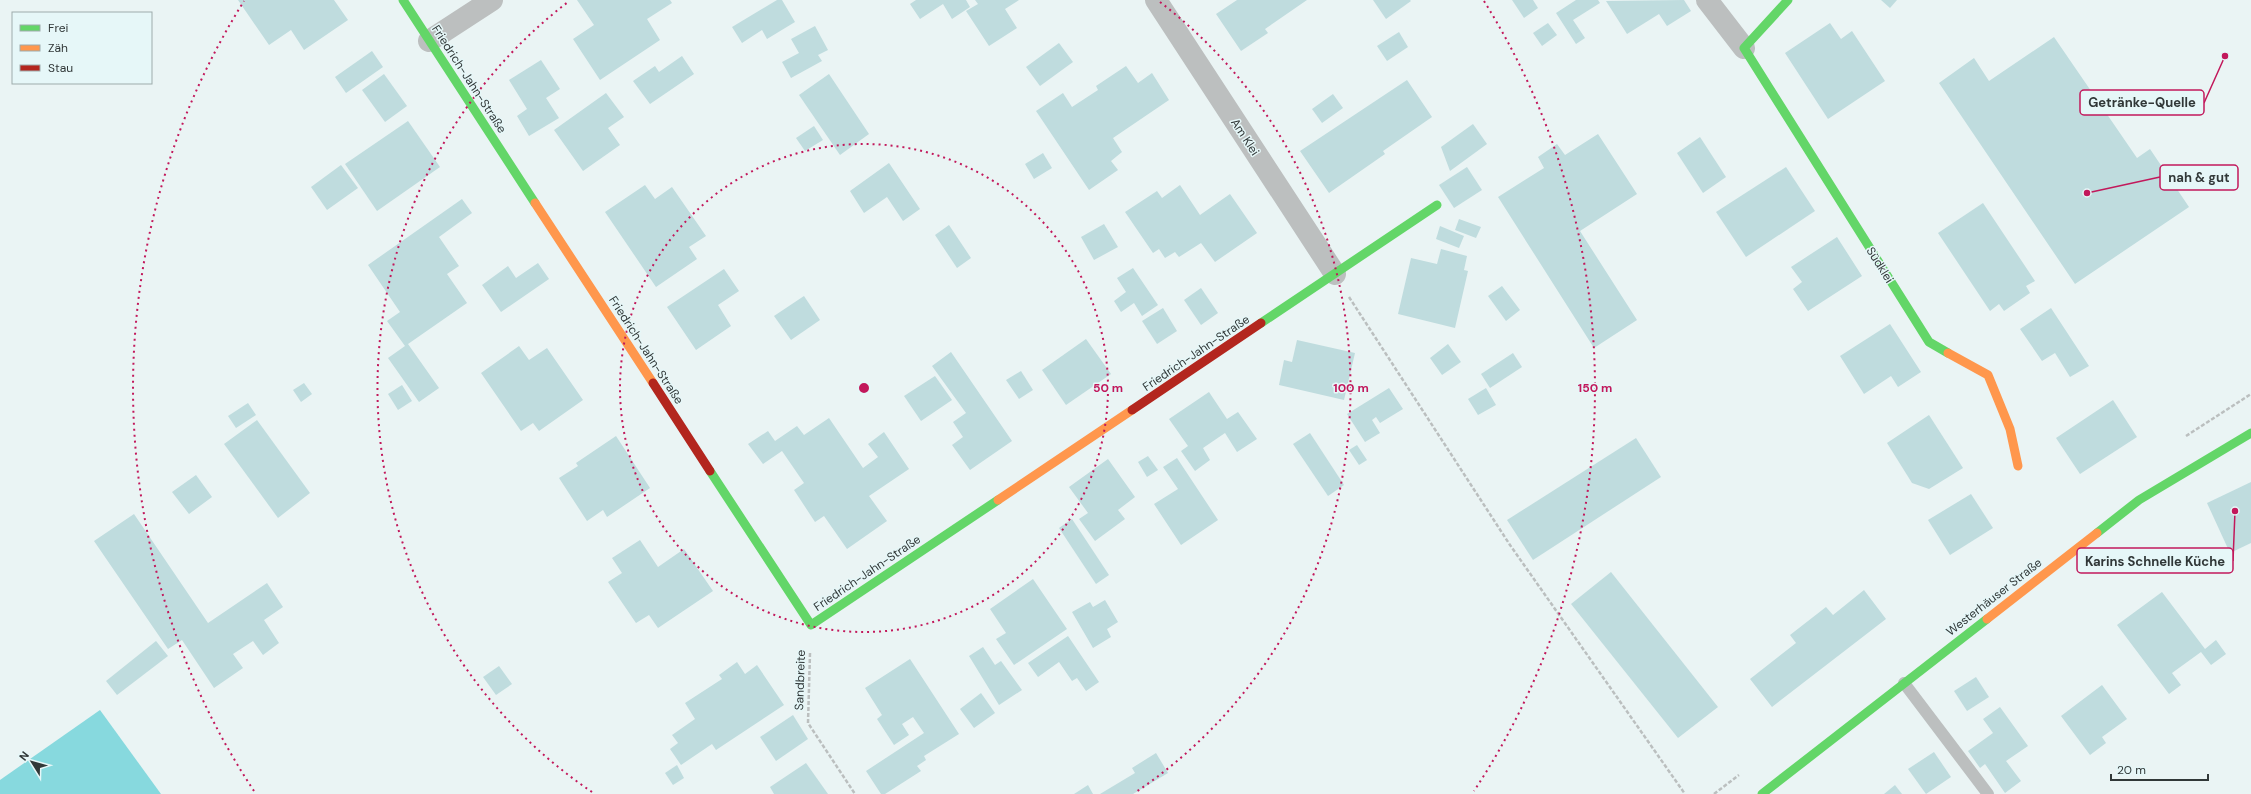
<svg xmlns="http://www.w3.org/2000/svg" width="2251" height="794" font-family="'DM Sans',sans-serif">
  <style>
    .forest { fill: #87d9de }
    .building { fill: #bfdcde }
    .lines { fill: none; stroke-linecap: round; stroke-linejoin: round }
    .path { stroke: #bbbfbf; stroke-width: 2.5; stroke-dasharray: 4 2; stroke-linecap: butt }
    .lane { stroke: #bcbfbf; stroke-width: 12 }
    .street { stroke: #bcbfbf; stroke-width: 22 }
    .fast { stroke: #63d668; stroke-width: 9 }
    .slow { stroke: #ff974d; stroke-width: 9 }
    .jam { stroke: #b3261e; stroke-width: 9 }
    .ring { fill: none; stroke: #c2185b; stroke-width: 2; stroke-dasharray: 2 4 }
    .labels { text-anchor: middle; dominant-baseline: central; stroke-width: 3; stroke-linejoin: round; paint-order: stroke }
    .street-label { font-size: 12px; fill: #313838; stroke: #e6f7f8 }
    .centre { fill: #c2185b; stroke: #e6f7f8; stroke-width: 2 }
    .ring-label { font-size: 12px; text-anchor: middle; font-weight: bold; fill: #c2185b; stroke: #e6f7f8; stroke-width: 3; stroke-linejoin: round; paint-order: stroke }
    .leader { fill: none; stroke: #c2185b; stroke-width: 1.5 }
    .callout-dot { fill: #c2185b; stroke: #e6f7f8; stroke-width: 1.5 }
    .callout { fill: #e6f7f8; stroke: #c2185b; stroke-width: 1.5 }
    .callout-label { font-size: 13px; text-anchor: middle; font-weight: bold; fill: #313838 }
  </style>
  <rect width="100%" height="100%" fill="#eaf4f4"/>
  <path class="forest" d="M100,710L161,794H0V780Z"/>
  <g class="building">
    <path d="M238,0H334L348,20L304,50L291,30L269,45Z"/>
    <path d="M577,0H670L672,3L647,19L660,40L600,80L573,39L594,25Z"/>
    <path d="M777,0H782L795,22L767,39L762,30L742,43L732,27Z"/>
    <path d="M916,0H966L970,7L952,19L943,4L920,19L910,4Z"/>
    <path d="M975,0H1019L1005,9L1017,28L989,46L966,11L978,4Z"/>
    <path d="M1237,0H1307L1265,29L1268,33L1241,51L1216,14Z"/>
    <path d="M1373,0H1410L1411,1L1386,19Z"/>
    <path d="M1512,0H1533L1538,8L1524,18Z"/>
    <path d="M1576,0H1598L1600,3L1573,20L1585,38L1576,44L1556,13Z"/>
    <path d="M1684,0L1691,11L1667,26L1659,14L1627,34L1606,1Z"/>
    <path d="M1881,0H1897L1890,8Z"/>
    <path d="M1548,23L1557,35L1542,46L1533,33Z"/>
    <path d="M1830,23L1841,39L1852,31L1885,81L1828,119L1785,53Z"/>
    <path d="M815,26L828,50L818,55L822,61L791,78L782,62L799,53L791,39Z"/>
    <path d="M1399,32L1408,47L1387,61L1377,46Z"/>
    <path d="M2054,37L2137,158L2150,149L2189,207L2075,284L1939,83L1974,58L1989,81Z"/>
    <path d="M1059,43L1073,62L1040,86L1026,67Z"/>
    <path d="M372,51L383,67L346,93L335,77Z"/>
    <path d="M682,56L694,74L650,104L633,81L655,66L659,72Z"/>
    <path d="M541,60L560,89L546,98L559,118L529,136L517,116L527,109L509,80Z"/>
    <path d="M1126,66L1138,83L1152,73L1169,100L1113,138L1122,152L1111,161L1118,170L1089,190L1036,111L1063,93L1072,107L1098,90L1096,86Z"/>
    <path d="M384,74L407,106L385,122L362,90Z"/>
    <path d="M829,74L869,134L840,155L799,95Z"/>
    <path d="M1407,80L1432,117L1383,151L1385,154L1329,193L1300,151Z"/>
    <path d="M606,93L624,117L608,128L620,145L583,171L554,130Z"/>
    <path d="M1333,94L1343,108L1322,123L1312,109Z"/>
    <path d="M408,121L440,167L377,211L345,164Z"/>
    <path d="M1473,124L1487,144L1450,171L1441,147Z"/>
    <path d="M814,126L823,140L805,151L796,138Z"/>
    <path d="M1598,134L1637,194L1580,231L1637,320L1594,348L1498,197L1544,168L1538,157L1557,144L1565,155Z"/>
    <path d="M1700,137L1726,177L1703,193L1677,153Z"/>
    <path d="M1043,153L1052,168L1034,179L1025,164Z"/>
    <path d="M889,163L920,209L903,221L887,197L864,213L850,191Z"/>
    <path d="M341,165L358,188L327,210L311,187Z"/>
    <path d="M1467,167L1482,190L1454,208L1439,185Z"/>
    <path d="M1786,167L1815,211L1746,257L1716,212Z"/>
    <path d="M645,185L655,199L672,187L706,236L689,247L697,259L656,287L605,212Z"/>
    <path d="M1180,185L1200,215L1230,194L1257,233L1215,262L1201,243L1179,257L1175,252L1165,258L1159,249L1153,253L1125,212L1157,191L1162,198Z"/>
    <path d="M462,199L472,213L439,237L459,266L447,274L467,303L408,344L439,388L419,402L388,358L405,346L387,321L400,312L368,265Z"/>
    <path d="M1983,203L2035,281L2026,286L2030,293L2004,311L1999,304L1990,311L1938,233Z"/>
    <path d="M1459,219L1481,227L1476,238L1455,230Z"/>
    <path d="M1104,224L1118,247L1094,260L1081,237Z"/>
    <path d="M949,225L971,258L957,268L935,235Z"/>
    <path d="M1440,226L1464,236L1459,248L1436,239Z"/>
    <path d="M1837,237L1862,276L1808,311L1793,289L1802,282L1791,267Z"/>
    <path d="M1441,249L1467,256L1464,270L1468,271L1455,328L1398,314L1411,258L1437,264Z"/>
    <path d="M538,263L549,279L501,312L482,285L508,266L516,278Z"/>
    <path d="M1133,268L1158,305L1142,316L1134,303L1121,312L1114,301L1126,292L1117,278Z"/>
    <path d="M724,269L739,291L718,305L731,326L696,350L667,307Z"/>
    <path d="M1502,286L1520,310L1506,321L1488,296Z"/>
    <path d="M1201,288L1218,313L1201,325L1184,300Z"/>
    <path d="M804,296L820,320L791,340L774,316Z"/>
    <path d="M1163,308L1177,331L1157,344L1142,321Z"/>
    <path d="M2051,308L2089,366L2070,377L2055,353L2042,361L2020,329Z"/>
    <path d="M1890,324L1921,372L1898,387L1891,376L1864,394L1840,356Z"/>
    <path d="M1086,339L1111,374L1066,405L1042,370Z"/>
    <path d="M1297,340L1355,353L1344,400L1279,385L1284,360L1292,362Z"/>
    <path d="M1448,344L1461,362L1442,375L1430,358Z"/>
    <path d="M519,346L529,360L547,348L583,400L539,431L533,423L521,431L481,373Z"/>
    <path d="M951,352L1012,441L970,470L952,445L963,437L953,422L966,413L932,366Z"/>
    <path d="M1513,353L1522,367L1490,388L1481,374Z"/>
    <path d="M1021,371L1033,390L1019,399L1006,380Z"/>
    <path d="M935,376L952,400L921,421L904,396Z"/>
    <path d="M304,383L312,394L301,402L293,390Z"/>
    <path d="M402,385L412,401L398,410L388,394Z"/>
    <path d="M1389,388L1403,409L1380,423L1376,417L1372,420L1380,433L1365,442L1347,414Z"/>
    <path d="M1486,388L1496,405L1478,415L1468,399Z"/>
    <path d="M1209,392L1227,419L1238,412L1257,439L1237,452L1225,433L1203,448L1210,460L1195,471L1181,451L1188,446L1169,419Z"/>
    <path d="M2113,400L2137,437L2080,474L2056,438Z"/>
    <path d="M248,403L256,415L236,428L228,416Z"/>
    <path d="M1929,415L1963,468L1929,489L1912,483L1887,443Z"/>
    <path d="M829,418L863,468L878,457L868,444L884,432L909,469L869,496L887,521L847,549L824,516L815,522L794,490L804,483L782,451L763,464L748,444L768,431L775,441L797,426L804,435Z"/>
    <path d="M257,420L310,493L278,518L224,444Z"/>
    <path d="M1310,433L1344,485L1328,496L1293,444Z"/>
    <path d="M616,436L650,488L607,517L603,510L587,521L559,478L578,466L576,463Z"/>
    <path d="M1636,438L1661,477L1533,560L1507,520Z"/>
    <path d="M1357,445L1367,460L1359,465L1349,450Z"/>
    <path d="M1148,456L1158,470L1147,477L1138,462Z"/>
    <path d="M1177,458L1218,520L1181,545L1154,504L1178,489L1163,467Z"/>
    <path d="M1108,459L1135,497L1118,510L1125,519L1095,541L1079,519L1088,513L1069,487Z"/>
    <path d="M196,475L212,497L189,514L172,492Z"/>
    <path d="M2251,482V543L2230,553L2207,503Z"/>
    <path d="M1971,494L1993,528L1950,555L1928,520Z"/>
    <path d="M134,514L208,623L267,583L283,607L264,620L279,643L263,655L253,641L233,654L243,668L214,688L182,640L168,649L94,541Z"/>
    <path d="M1072,519L1109,575L1096,584L1059,528Z"/>
    <path d="M640,540L658,567L684,549L713,591L658,628L649,615L636,623L608,582L622,573L612,558Z"/>
    <path d="M1611,572L1718,707L1678,738L1571,604Z"/>
    <path d="M1033,579L1067,629L1014,665L996,639L1006,633L990,609Z"/>
    <path d="M1864,590L1886,619L1772,707L1750,679L1796,643L1790,635L1826,607L1833,615Z"/>
    <path d="M2162,592L2205,649L2216,640L2226,654L2211,665L2201,652L2172,673L2181,685L2169,694L2117,625Z"/>
    <path d="M1105,600L1118,622L1107,629L1111,637L1093,648L1072,612L1090,602L1093,607Z"/>
    <path d="M1068,636L1099,682L1086,691L1077,678L1072,681L1059,662L1038,677L1028,663Z"/>
    <path d="M156,641L168,656L117,695L106,681Z"/>
    <path d="M983,647L995,665L1001,661L1022,690L999,705L969,656Z"/>
    <path d="M910,659L959,734L924,756L926,760L917,766L921,771L885,794H881L866,771L924,733L913,717L902,724L909,735L894,745L877,719L882,715L865,688Z"/>
    <path d="M737,662L745,674L757,665L784,705L716,750L712,744L681,765L670,749L678,743L672,735L695,719L685,703L722,679L719,675Z"/>
    <path d="M499,666L512,684L496,695L483,677Z"/>
    <path d="M1976,677L1989,697L1967,711L1954,691Z"/>
    <path d="M2102,685L2127,719L2102,737L2106,743L2090,755L2061,716Z"/>
    <path d="M981,693L995,713L974,728L960,709Z"/>
    <path d="M2000,707L2028,746L2006,761L2021,781L2005,793L1985,764L1980,768L1968,751L1993,733L1983,719Z"/>
    <path d="M793,715L808,739L776,761L760,737Z"/>
    <path d="M1934,752L1951,777L1926,794L1908,769Z"/>
    <path d="M1156,753L1168,773L1133,794H1100L1135,773L1132,768Z"/>
    <path d="M806,763L828,794H774L770,787Z"/>
    <path d="M677,765L684,778L673,785L665,773Z"/>
    <path d="M1088,785L1093,794H1074Z"/>
    <path d="M1895,785L1902,794H1884Z"/>
  </g>
  <g class="lines">
    <g class="path">
      <path d="M1349,297L1510,545L1685,794"/>
      <path d="M2186,436L2251,394"/>
      <path d="M810,653L808,723L855,794"/>
      <path d="M1714,794L1739,775"/>
    </g>
    <path class="lane" d="M1904,683L1988,794"/>
    <g class="street">
      <path d="M1156,0L1335,274"/>
      <path d="M1707,0L1744,48"/>
      <path d="M429,41L492,0"/>
    </g>
    <g class="fast">
      <path d="M403,0L535,203"/>
      <path d="M1788,0L1744,48L1929,342L1948,353"/>
      <path d="M1261,323L1437,205"/>
      <path d="M710,471L811,625L998,500"/>
      <path d="M2097,533L2139,500L2251,433"/>
      <path d="M1762,794L1987,619"/>
    </g>
    <g class="slow">
      <path d="M535,203L653,383"/>
      <path d="M1948,353L1988,375L2010,429L2018,466"/>
      <path d="M998,500L1132,410"/>
      <path d="M1987,619L2097,533"/>
    </g>
    <g class="jam">
      <path d="M653,383L710,471"/>
      <path d="M1132,410L1261,323"/>
    </g>
  </g>
  <g class="ring">
    <circle cx="864" cy="388" r="244"/>
    <path d="M592 792A487 487 0 0 1 568 2M1160 2A487 487 0 0 1 1136 792"/>
    <path d="M254 791A731 731 0 0 1 244 1M1484 1A731 731 0 0 1 1474 791"/>
  </g>
  <g class="labels">
    <g class="street-label">
      <text transform="translate(469 79) rotate(57)">Friedrich-Jahn-Straße</text>
      <text transform="translate(1245 137) rotate(57)">Am Klei</text>
      <text transform="translate(1880 265) rotate(58)">Südklei</text>
      <text transform="translate(646 350) rotate(57)">Friedrich-Jahn-Straße</text>
      <text transform="translate(1196 353) rotate(-34)">Friedrich-Jahn-Straße</text>
      <text transform="translate(867 573) rotate(-34)">Friedrich-Jahn-Straße</text>
      <text transform="translate(1994 597) rotate(-38)">Westerhäuser Straße</text>
      <text transform="translate(800 680) rotate(-88)">Sandbreite</text>
    </g>
  </g>
  <circle cx="864" cy="388" r="6" class="centre"/>
  <g class="ring-label">
    <text x="1108" y="392">50 m</text>
    <text x="1351" y="392">100 m</text>
    <text x="1595" y="392">150 m</text>
  </g>
  <path class="leader" d="M2225 56L2204 103M2087 193L2160 177M2235 511L2233 561"/>
  <g class="callout-dot">
    <circle cx="2225" cy="56" r="4"/>
    <circle cx="2087" cy="193" r="4"/>
    <circle cx="2235" cy="511" r="4"/>
  </g>
  <g class="callout">
    <rect x="2080" y="90" width="124" height="25" rx="4"/>
    <rect x="2160" y="165" width="78" height="25" rx="4"/>
    <rect x="2077" y="548" width="156" height="25" rx="4"/>
  </g>
  <g class="callout-label">
    <text x="2142" y="107">Getränke-Quelle</text>
    <text x="2199" y="182">nah &amp; gut</text>
    <text x="2155" y="566">Karins Schnelle Küche</text>
  </g>
  <rect x="12" y="12" width="140" height="72" fill="#e6f7f8" stroke="#9eabab"/>
  <rect x="20" y="25" width="20" height="6" fill="#63d668" stroke="#9eabab"/>
  <text x="48" y="32" font-size="12" fill="#313838">Frei</text>
  <rect x="20" y="45" width="20" height="6" fill="#ff974d" stroke="#9eabab"/>
  <text x="48" y="52" font-size="12" fill="#313838">Zäh</text>
  <rect x="20" y="65" width="20" height="6" fill="#b3261e" stroke="#9eabab"/>
  <text x="48" y="72" font-size="12" fill="#313838">Stau</text>
  <g transform="translate(32 762) rotate(307)" stroke="#e6f7f8" stroke-width="3" paint-order="stroke">
  <path d="M0-3L7 15L0 10L-7 15Z" fill="#313838"/>
  <text y="-6" font-size="11" font-weight="bold" text-anchor="middle" fill="#313838">N</text>
  </g>
  <path d="M2111 774v6h97v-6" fill="none" stroke="#313838" stroke-width="2"/>
  <text x="2117" y="774" font-size="12" fill="#313838" stroke="#e6f7f8" stroke-width="3" paint-order="stroke">20 m</text>
</svg>
